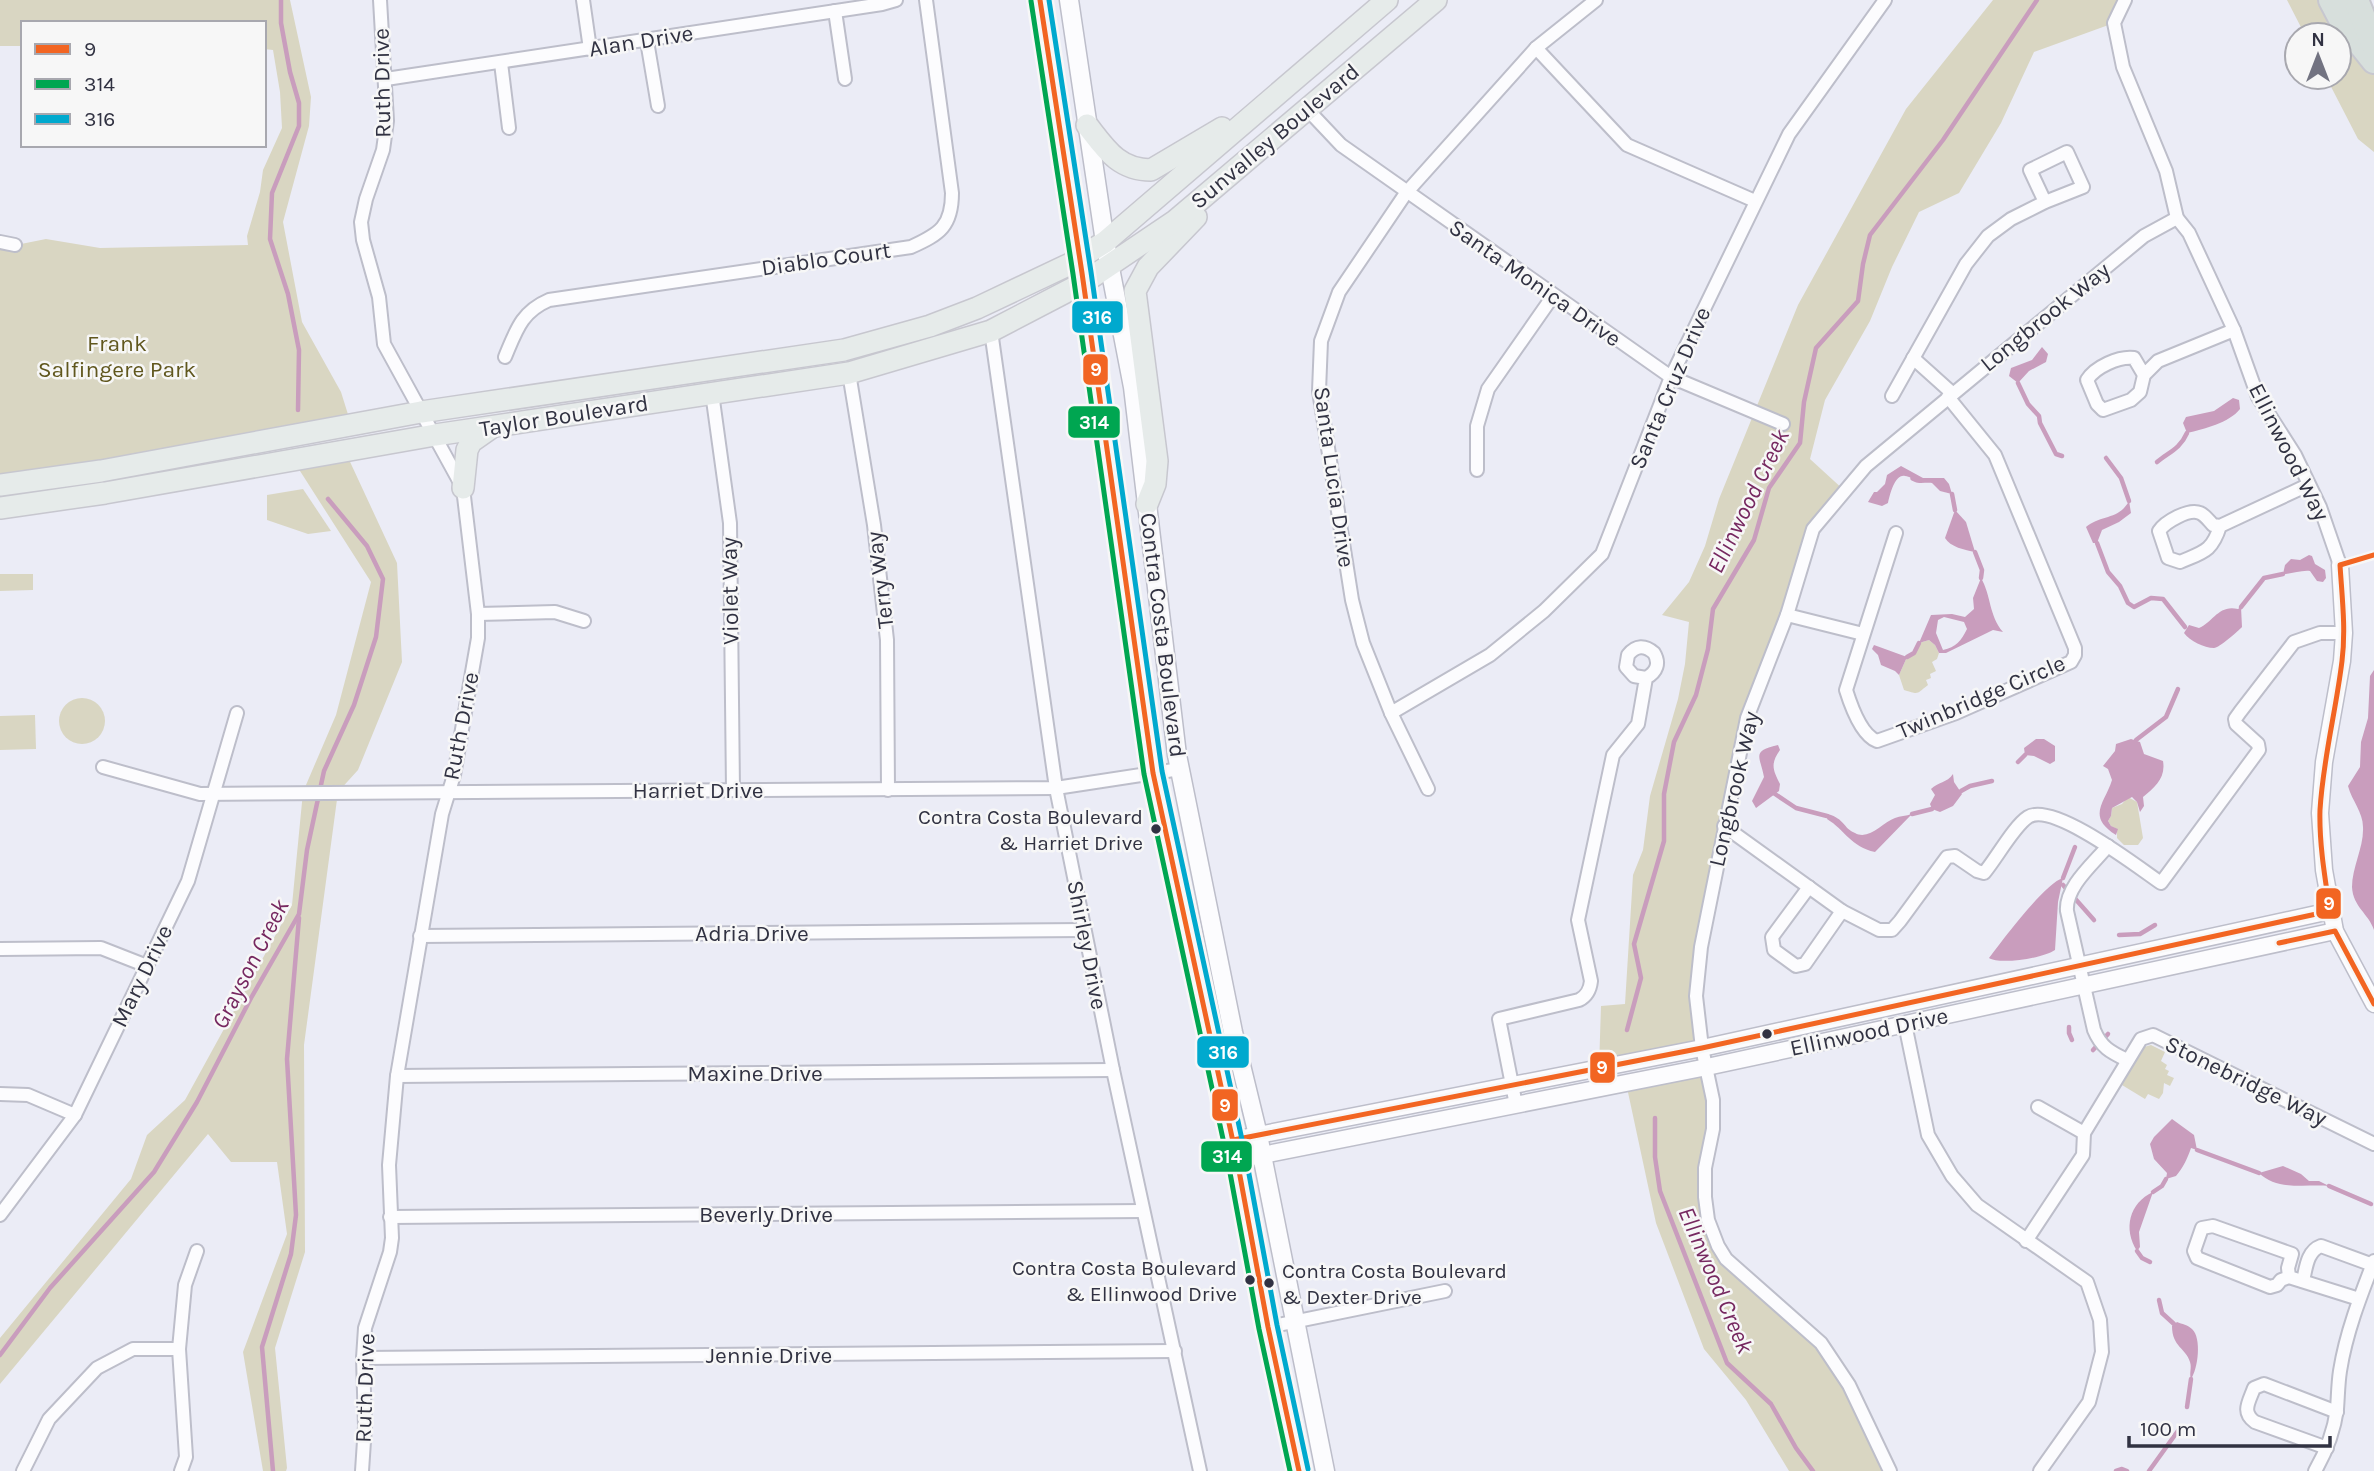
<svg xmlns="http://www.w3.org/2000/svg" width="2374" height="1471" font-family="Karla,sans-serif">
  <style>
    .green { fill: #d9d6c2 }
    .water { fill: #c99dbd; fill-rule: evenodd }
    .lines { fill: none; stroke-linecap: round; stroke-linejoin: round }
    .stream { stroke: #c99dbd; stroke-width: 4.5 }
    .minor-casing { stroke: #bdbeca; stroke-width: 16 }
    .tertiary-casing { stroke: #bdbeca; stroke-width: 19 }
    .secondary-casing { stroke: #bdbeca; stroke-width: 21 }
    .primary-casing { stroke: #c7c7cf; stroke-width: 24 }
    .motorway-casing { stroke: #c7c7cf; stroke-width: 28 }
    .minor { stroke: #fcfcfe; stroke-width: 12 }
    .tertiary { stroke: #fcfcfe; stroke-width: 16 }
    .secondary { stroke: #fcfcfe; stroke-width: 18 }
    .primary { stroke: #e6ebea; stroke-width: 21 }
    .motorway { stroke: #d7dfdc; stroke-width: 24 }
    .bus-1-casing { stroke: #f7f7f7; stroke-width: 10 }
    .bus-2-casing { stroke: #f7f7f7; stroke-width: 10 }
    .bus-3-casing { stroke: #f7f7f7; stroke-width: 10 }
    .bus-1 { stroke: #f26522; stroke-width: 5 }
    .bus-2 { stroke: #00a651; stroke-width: 5 }
    .bus-3 { stroke: #00a9ce; stroke-width: 5 }
    .bus-dot { fill: #313242; stroke: #f7f7f7; stroke-width: 2.5 }
    .labels { text-anchor: middle; dominant-baseline: central; stroke-width: 5; stroke-linejoin: round; paint-order: stroke }
    .bus-label { font-size: 21px; fill: #313242; stroke: #f7f7f7; text-anchor: end }
    .street-label { font-size: 23px; fill: #313242; stroke: #f7f7f7 }
    .park-label { font-size: 23px; fill: #60571e; stroke: #f7f7f7 }
    .water-label { font-size: 24px; font-style: italic; fill: #762860; stroke: #f7f7f7 }
    .line-badge { stroke: #f7f7f7; stroke-width: 2.5 }
    .badge-label { font-size: 19px; text-anchor: middle; font-weight: bold; fill: #fff }
  </style>
  <rect width="100%" height="100%" fill="#ebecf6"/>
  <g class="green">
    <path d="M0,0H290L311,97L309,126L283,222L302,322L341,392L351,424L0,485V242L16,245L46,239L100,248L248,245L247,236L260,192L263,170L282,128L280,92L273,50L264,49V23H23V46H0Z"/>
    <path d="M1993,0H2122L2114,23L2034,52L2001,123L1959,193L1919,212L1892,267L1870,321L1825,400L1810,459L1845,491L1813,529L1747,718L1701,947L1702,1048L1599,1068L1601,1006L1625,1004L1633,875L1643,850L1650,796L1678,699L1685,664L1689,622L1662,615L1689,582L1705,546L1719,499L1798,305L1906,109Z"/>
    <path d="M2287,0H2331L2374,61V152L2358,139L2326,77H2339V35H2305Z"/>
    <path d="M345,451L397,563L402,662L358,770L338,792L304,1045L305,1252L275,1348L287,1468L286,1471H263L243,1352L287,1234L277,1162H231L208,1134L0,1384V1338L131,1179L147,1135L185,1100L292,905L303,792L336,715L371,582L293,460Z"/>
    <path d="M303,489L331,531L308,534L267,520V495Z"/>
    <path d="M0,574H33V590L0,591Z"/>
    <path d="M1929,640L1935,645L1939,653L1937,659L1932,662L1936,671L1930,674L1931,678L1926,680L1928,685C1916,694 1920,695 1904,690L1899,675L1907,657L1914,653L1919,643Z"/>
    <circle cx="82" cy="721" r="23"/>
    <path d="M35,715L36,749L0,750V716Z"/>
    <path d="M2128,797L2137,802L2143,838L2138,845H2124L2117,838V829L2111,826L2108,821L2111,816L2112,808L2122,804Z"/>
    <path d="M2151,1045L2165,1052L2161,1061L2167,1065L2165,1069L2169,1071L2167,1075L2174,1078L2170,1086L2164,1083L2163,1093L2159,1099L2148,1094L2145,1099L2122,1085L2144,1047Z"/>
    <path d="M1707,1067L1713,1100L1705,1168L1718,1246L1821,1343L1890,1471H1789L1746,1400L1704,1349L1656,1223L1626,1083Z"/>
  </g>
  <g class="water">
    <path d="M2042,347L2048,354L2046,362L2029,371L2018,383L2009,376L2011,368L2032,360Z"/>
    <path d="M2233,398L2239,400L2240,409C2229,423 2204,429 2187,433L2183,423L2186,417L2214,411Z"/>
    <path d="M1901,466L1923,478H1944L1949,484L1952,494L1940,491L1932,483C1928,482 1919,484 1915,482C1905,478 1916,478 1905,476C1895,474 1890,494 1888,503L1882,506L1868,502L1874,492H1877L1885,484L1887,475Z"/>
    <path d="M2129,501L2131,513L2119,522L2102,530L2097,543H2093L2086,527C2100,515 2119,520 2129,501Z"/>
    <path d="M1955,510L1966,522L1975,552C1965,550 1950,547 1945,538Z"/>
    <path d="M2309,555L2312,556L2315,564L2325,570L2326,578L2323,582L2317,581L2310,571C2301,570 2293,574 2283,574L2285,565L2291,559L2300,560Z"/>
    <path d="M1981,578C1991,595 1989,616 2003,632L1993,630L1946,653H1939L1935,645L1929,640L1919,643L1931,615L1952,614L1965,617L1974,609L1973,598ZM1944,617L1964,622L1967,629C1961,641 1956,647 1943,650L1936,633L1938,620Z"/>
    <path d="M2241,607L2242,627C2238,631 2219,648 2214,648C2204,648 2190,641 2184,633L2189,625L2199,628C2213,622 2219,604 2238,609Z"/>
    <path d="M1874,645L1907,657L1899,675L1895,671L1881,665L1878,655L1872,649Z"/>
    <path d="M2374,670V930C2369,914 2353,907 2352,887C2352,867 2364,847 2363,827C2363,812 2352,801 2348,786L2360,767L2361,742L2368,718L2370,676Z"/>
    <path d="M2036,739H2044L2055,746V761L2050,764L2034,756L2025,755L2024,748Z"/>
    <path d="M2131,739L2140,742L2144,754L2163,761C2166,778 2155,787 2143,797L2144,806L2140,812L2137,802L2132,797L2112,808L2111,816L2108,821L2111,826L2118,829L2116,835C2086,816 2105,803 2112,780L2108,769L2103,766L2115,751L2116,744Z"/>
    <path d="M1778,745L1780,750C1770,764 1773,770 1780,784L1779,791L1756,808L1752,801L1764,777C1760,756 1751,751 1778,745Z"/>
    <path d="M1953,774L1954,782L1962,794L1953,806L1940,812L1932,809L1930,804L1935,795L1931,789C1938,782 1947,783 1953,774Z"/>
    <path d="M1828,814C1845,819 1843,828 1855,833C1869,841 1883,822 1895,818C1900,816 1906,816 1912,814L1875,852C1851,847 1845,830 1827,819Z"/>
    <path d="M2063,878L2058,902L2055,950C2044,958 2000,965 1989,958C2002,941 2045,883 2063,878Z"/>
    <path d="M2172,1119L2194,1135L2197,1150L2191,1148C2188,1157 2183,1168 2176,1176L2166,1179L2167,1173L2154,1159L2150,1144L2154,1137Z"/>
    <path d="M2283,1166L2301,1174L2309,1181H2319L2329,1186C2306,1184 2277,1191 2259,1173Z"/>
    <path d="M2153,1192L2139,1232L2140,1247L2137,1251C2123,1229 2129,1203 2153,1192Z"/>
    <path d="M2177,1322C2182,1324 2188,1325 2192,1329C2202,1338 2198,1369 2191,1379C2189,1373 2192,1368 2190,1362C2186,1348 2172,1347 2172,1326Z"/>
  </g>
  <g class="lines">
    <g class="stream">
      <path d="M281,0V23L290,72L299,103V126L272,193L270,239L288,294L299,350L298,410"/>
      <path d="M2018,383L2028,404L2039,416L2040,423L2056,454L2062,456"/>
      <path d="M2106,458L2121,478L2129,501"/>
      <path d="M2157,462C2169,452 2180,449 2187,433"/>
      <path d="M1952,494L1955,510"/>
      <path d="M2097,543L2108,572L2120,586L2128,603L2134,607L2151,598L2163,599L2185,627"/>
      <path d="M1975,552L1982,570L1981,578"/>
      <path d="M2241,607L2264,578L2283,574"/>
      <path d="M1907,657L1914,653L1919,643"/>
      <path d="M2136,740L2166,717L2178,689"/>
      <path d="M2018,762L2025,755"/>
      <path d="M1961,791L1970,786L1992,781"/>
      <path d="M1775,794L1796,808L1827,816"/>
      <path d="M1912,814L1932,809"/>
      <path d="M2063,878L2075,847"/>
      <path d="M2063,885L2094,920"/>
      <path d="M2119,935L2140,934L2155,925"/>
      <path d="M2069,1027V1033L2072,1040"/>
      <path d="M1627,1030L1641,978L1634,944L1664,841V794L1674,742L1696,695L1708,649L1713,609L1754,540L1769,488L1800,443L1804,402L1816,348L1858,301L1863,264L1870,235L1943,140L2037,0"/>
      <path d="M2093,1050L2108,1034"/>
      <path d="M1655,1118V1157L1660,1191L1727,1363L1771,1404L1796,1448L1813,1471"/>
      <path d="M2197,1150L2259,1173"/>
      <path d="M2329,1186L2371,1204"/>
      <path d="M2153,1192L2162,1186L2166,1179"/>
      <path d="M2137,1251L2142,1258L2150,1262"/>
      <path d="M2159,1300L2162,1313L2174,1324"/>
      <path d="M0,1355L50,1288L154,1172L197,1102L251,998L299,914L307,850L324,771L354,705L376,637L383,579L367,546L328,499"/>
      <path d="M2187,1407L2191,1379"/>
      <path d="M273,1471L262,1347L291,1254L296,1215L287,1059L299,918"/>
      <path d="M2116,1471L2122,1469L2127,1471"/>
      <path d="M2149,1471L2180,1428"/>
    </g>
    <defs>
      <g id="minor">
        <path d="M583,0L590,49"/>
        <path d="M2125,0L2114,23L2123,67L2166,171L2177,218L2189,233L2234,330L2258,397L2295,455L2320,507L2340,565"/>
        <path d="M835,11L845,79"/>
        <path d="M647,41L658,106"/>
        <path d="M1536,48L1627,145L1755,201"/>
        <path d="M501,63L509,128"/>
        <path d="M386,79L882,4L896,0"/>
        <path d="M1307,109L1341,145L1671,377L1783,424"/>
        <path d="M0,242L15,245"/>
        <path d="M991,331L1056,788L1113,1070L1200,1471"/>
        <path d="M505,357C516,331 521,312 549,300L911,247C940,234 952,226 952,193L926,0"/>
        <path d="M1913,358L1952,393"/>
        <path d="M849,373L874,525L887,640L888,790"/>
        <path d="M2144,375L2134,358C2119,356 2095,367 2087,380L2097,404L2103,410L2131,400L2140,392L2144,375L2158,361L2234,330"/>
        <path d="M712,393L730,523L733,790"/>
        <path d="M1892,396L1966,264L1988,236L2011,219L2045,202L2083,187L2067,152L2030,170L2045,202"/>
        <path d="M1477,470V426L1488,389L1553,296"/>
        <path d="M2220,526C2212,552 2203,552 2180,562L2168,558L2159,531C2165,522 2189,508 2200,513C2205,515 2209,521 2213,525L2220,526L2308,485"/>
        <path d="M1896,533L1846,690C1851,706 1861,735 1877,741L1956,713L2071,662L2075,655V648L1995,455L1948,397"/>
        <path d="M478,614L555,612L584,621"/>
        <path d="M1787,615L1863,634"/>
        <path d="M1391,713L1490,655L1544,611L1602,554L1671,377L1789,134L1885,0"/>
        <path d="M103,767L200,794L1056,788L1180,769"/>
        <path d="M1428,789L1391,713L1363,643L1352,600L1319,391L1321,341L1339,292L1406,193L1536,48L1596,0"/>
        <path d="M1724,826L1842,911L1879,930H1892L1900,921L1947,857L1955,856L1977,871L1984,873C1996,859 2014,826 2028,817C2053,801 2139,868 2161,883L2259,750L2258,744L2236,724L2235,719L2240,712L2294,642L2320,633H2344"/>
        <path d="M2108,846C2093,864 2065,887 2067,911L2094,1030C2101,1047 2110,1052 2127,1060"/>
        <path d="M1809,887L1772,937L1774,950L1796,966L1805,964L1842,911"/>
        <path d="M420,936L1084,930"/>
        <path d="M0,949L101,948L147,966"/>
        <path d="M1905,1024L1928,1135L1952,1176L1977,1205L2087,1282L2100,1320L2102,1352L2089,1402L2040,1471"/>
        <path d="M397,1076L1113,1070"/>
        <path d="M0,1094L28,1095L75,1115"/>
        <path d="M1516,1105L1499,1019L1579,1000C1587,996 1590,990 1591,981L1578,920L1613,755L1638,724L1646,678C1657,672 1660,663 1654,653C1645,645 1636,645 1628,655L1626,667L1634,676L1646,678"/>
        <path d="M2038,1107L2084,1133"/>
        <path d="M0,1215L75,1115L188,881L237,713"/>
        <path d="M390,1217L1143,1211"/>
        <path d="M2026,1241L2083,1155L2084,1133L2141,1039L2153,1035L2374,1144"/>
        <path d="M2289,1277L2288,1268L2292,1254L2213,1226L2202,1228L2194,1251L2197,1258L2270,1287L2277,1285L2281,1280L2289,1277L2359,1299"/>
        <path d="M2303,1281C2306,1268 2307,1251 2321,1246L2373,1265"/>
        <path d="M1268,1327L1445,1291"/>
        <path d="M363,1358L1175,1351"/>
        <path d="M2327,1448L2255,1422C2241,1412 2249,1402 2254,1388L2264,1384L2337,1412"/>
        <path d="M23,1471L49,1419L97,1368L133,1349H179"/>
        <path d="M181,1471L186,1457L179,1349L185,1285L197,1251"/>
        <path d="M362,1471L365,1426L363,1358L365,1328L390,1252L392,1238L389,1165L397,1076L442,814L454,775L478,638V614L463,488L384,344L379,297L363,240L361,222L366,199L383,150L387,121L380,0"/>
        <path d="M1890,1471L1849,1385L1821,1343L1726,1259L1718,1246L1708,1220L1705,1197V1168L1713,1129V1100L1702,1048L1696,996L1701,947L1747,718L1787,615L1813,529L1866,466L2144,236L2177,218"/>
        <path d="M2315,1471C2326,1452 2334,1431 2337,1409C2338,1397 2338,1384 2340,1371C2346,1333 2360,1297 2374,1261"/>
      </g>
      <g id="tertiary">
        <path d="M2340,565L2344,633L2342,661L2324,762L2320,813L2324,870L2335,931L2374,1004"/>
        <path d="M1233,1140L1702,1048L2330,911"/>
        <path d="M1237,1160L1707,1067L2335,931"/>
      </g>
      <g id="secondary">
        <path d="M1040,0L1082,273L1125,588L1153,773L1237,1160L1268,1327L1299,1471"/>
        <path d="M1069,0L1105,242L1133,387L1177,755L1233,1032L1258,1135L1325,1471"/>
      </g>
      <g id="primary">
        <path d="M1087,125C1105,148 1118,170 1151,170L1222,128"/>
        <path d="M0,485L101,471L421,412L844,350L930,326L977,308L1070,264L1105,242L1387,0"/>
        <path d="M463,488L467,450L471,442L491,428"/>
        <path d="M1147,504L1155,484L1157,461L1135,291L1148,267L1196,217"/>
        <path d="M0,508L105,493L435,435L849,373L991,331L1083,283L1175,221L1436,0"/>
      </g>
      <g id="motorway">
        <path d="M2331,0L2342,21L2374,61"/>
        <path d="M2356,0L2374,45"/>
      </g>
    </defs>
    <use href="#minor" class="minor-casing"/>
    <use href="#tertiary" class="tertiary-casing"/>
    <use href="#secondary" class="secondary-casing"/>
    <use href="#primary" class="primary-casing"/>
    <use href="#motorway" class="motorway-casing"/>
    <use href="#minor" class="minor"/>
    <use href="#tertiary" class="tertiary"/>
    <use href="#secondary" class="secondary"/>
    <use href="#primary" class="primary"/>
    <use href="#motorway" class="motorway"/>
    <defs>
      <g id="bus-1">
        <path d="M1040,0L1082,273L1153,773L1237,1160L1268,1327L1299,1471"/>
        <path d="M2279,943L2335,931L2374,1004"/>
        <path d="M1233,1140L1702,1048L2330,911C2325,878 2319,843 2320,810C2323,759 2336,711 2342,661C2346,629 2342,597 2340,565L2374,555"/>
      </g>
      <path id="bus-2" d="M1031,1L1073,274L1144,774L1228,1162L1259,1329L1290,1471"/>
      <path id="bus-3" d="M1049,0L1091,272L1162,771L1246,1158L1277,1325L1308,1469"/>
    </defs>
    <use href="#bus-1" class="bus-1-casing"/>
    <use href="#bus-2" class="bus-2-casing"/>
    <use href="#bus-3" class="bus-3-casing"/>
    <use href="#bus-1" class="bus-1"/>
    <use href="#bus-2" class="bus-2"/>
    <use href="#bus-3" class="bus-3"/>
  </g>
  <g class="bus-dot">
    <circle cx="1156" cy="829" r="6"/>
    <circle cx="1767" cy="1034" r="6"/>
    <circle cx="1250" cy="1280" r="6"/>
    <circle cx="1269" cy="1283" r="6"/>
  </g>
  <g class="labels">
    <g class="bus-label">
      <text x="1143" y="817">Contra Costa Boulevard<tspan x="1143" dy="26">&amp; Harriet Drive</tspan></text>
      <text x="1237" y="1268">Contra Costa Boulevard<tspan x="1237" dy="26">&amp; Ellinwood Drive</tspan></text>
      <text x="1282" y="1271" text-anchor="start">Contra Costa Boulevard<tspan x="1282" dy="26">&amp; Dexter Drive</tspan></text>
    </g>
    <g class="street-label">
      <text transform="translate(641 41) rotate(-9)">Alan Drive</text>
      <text transform="translate(382 83) rotate(-91)">Ruth Drive</text>
      <text transform="translate(1275 136) rotate(-40)">Sunvalley Boulevard</text>
      <text transform="translate(826 259) rotate(-8)">Diablo Court</text>
      <text transform="translate(1535 283) rotate(35)">Santa Monica Drive</text>
      <text transform="translate(2045 317) rotate(-39)">Longbrook Way</text>
      <text transform="translate(1670 388) rotate(-67)">Santa Cruz Drive</text>
      <text transform="translate(564 416) rotate(-9)">Taylor Boulevard</text>
      <text transform="translate(2289 452) rotate(63)">Ellinwood Way</text>
      <text transform="translate(1334 477) rotate(82)">Santa Lucia Drive</text>
      <text transform="translate(880 580) rotate(-97)">Terry Way</text>
      <text transform="translate(730 591) rotate(-91)">Violet Way</text>
      <text transform="translate(1163 635) rotate(83)">Contra Costa Boulevard</text>
      <text transform="translate(1981 697) rotate(-23)">Twinbridge Circle</text>
      <text transform="translate(461 726) rotate(-79)">Ruth Drive</text>
      <text transform="translate(1734 789) rotate(-77)">Longbrook Way</text>
      <text x="698" y="790">Harriet Drive</text>
      <text x="752" y="933">Adria Drive</text>
      <text transform="translate(1087 945) rotate(79)">Shirley Drive</text>
      <text transform="translate(142 976) rotate(-64)">Mary Drive</text>
      <text transform="translate(1869 1032) rotate(-12)">Ellinwood Drive</text>
      <text x="755" y="1073">Maxine Drive</text>
      <text transform="translate(2246 1081) rotate(26)">Stonebridge Way</text>
      <text x="766" y="1214">Beverly Drive</text>
      <text x="769" y="1355">Jennie Drive</text>
      <text transform="translate(365 1388) rotate(-88)">Ruth Drive</text>
    </g>
    <g class="park-label">
      <text x="117" y="343">Frank<tspan x="117" dy="26">Salfingere Park</tspan></text>
    </g>
    <g class="water-label">
      <text transform="translate(1748 501) rotate(-64)">Ellinwood Creek</text>
      <text transform="translate(250 964) rotate(-63)">Grayson Creek</text>
      <text transform="translate(1716 1280) rotate(67)">Ellinwood Creek</text>
    </g>
  </g>
  <g class="line-badge">
    <rect x="1071" y="300" width="53" height="34" rx="7" fill="#00a9ce"/>
    <rect x="1082" y="353" width="27" height="33" rx="7" fill="#f26522"/>
    <rect x="1067" y="405" width="54" height="34" rx="7" fill="#00a651"/>
    <rect x="2315" y="887" width="27" height="33" rx="7" fill="#f26522"/>
    <rect x="1196" y="1035" width="54" height="34" rx="7" fill="#00a9ce"/>
    <rect x="1589" y="1051" width="27" height="33" rx="7" fill="#f26522"/>
    <rect x="1211" y="1088" width="28" height="34" rx="7" fill="#f26522"/>
    <rect x="1200" y="1140" width="53" height="33" rx="7" fill="#00a651"/>
  </g>
  <g class="badge-label">
    <text x="1097" y="324">316</text>
    <text x="1096" y="376">9</text>
    <text x="1094" y="429">314</text>
    <text x="2329" y="910">9</text>
    <text x="1223" y="1059">316</text>
    <text x="1602" y="1074">9</text>
    <text x="1225" y="1112">9</text>
    <text x="1227" y="1163">314</text>
  </g>
  <rect x="21" y="21" width="245" height="126" fill="#f7f7f7" stroke="#a8a8af" stroke-width="2"/>
  <rect x="35" y="44" width="35" height="10" fill="#f26522" stroke="#a8a8af" stroke-width="2"/>
  <text x="84" y="56" font-size="21" fill="#313242">9</text>
  <rect x="35" y="79" width="35" height="10" fill="#00a651" stroke="#a8a8af" stroke-width="2"/>
  <text x="84" y="91" font-size="21" fill="#313242">314</text>
  <rect x="35" y="114" width="35" height="10" fill="#00a9ce" stroke="#a8a8af" stroke-width="2"/>
  <text x="84" y="126" font-size="21" fill="#313242">316</text>
  <g transform="translate(2318 56)"><circle r="33" fill="#f7f7f7" stroke="#a8a8af" stroke-width="2"/>
  <path d="M0-5L12 26L0 18L-12 26Z" fill="#727381"/>
  <text y="-10" font-size="19" font-weight="bold" text-anchor="middle" fill="#313242">N</text>
  </g>
  <path d="M2129 1436v10h201v-10" fill="none" stroke="#313242" stroke-width="3.5"/>
  <text x="2140" y="1436" font-size="21" fill="#313242" stroke="#f7f7f7" stroke-width="5" paint-order="stroke">100 m</text>
</svg>
